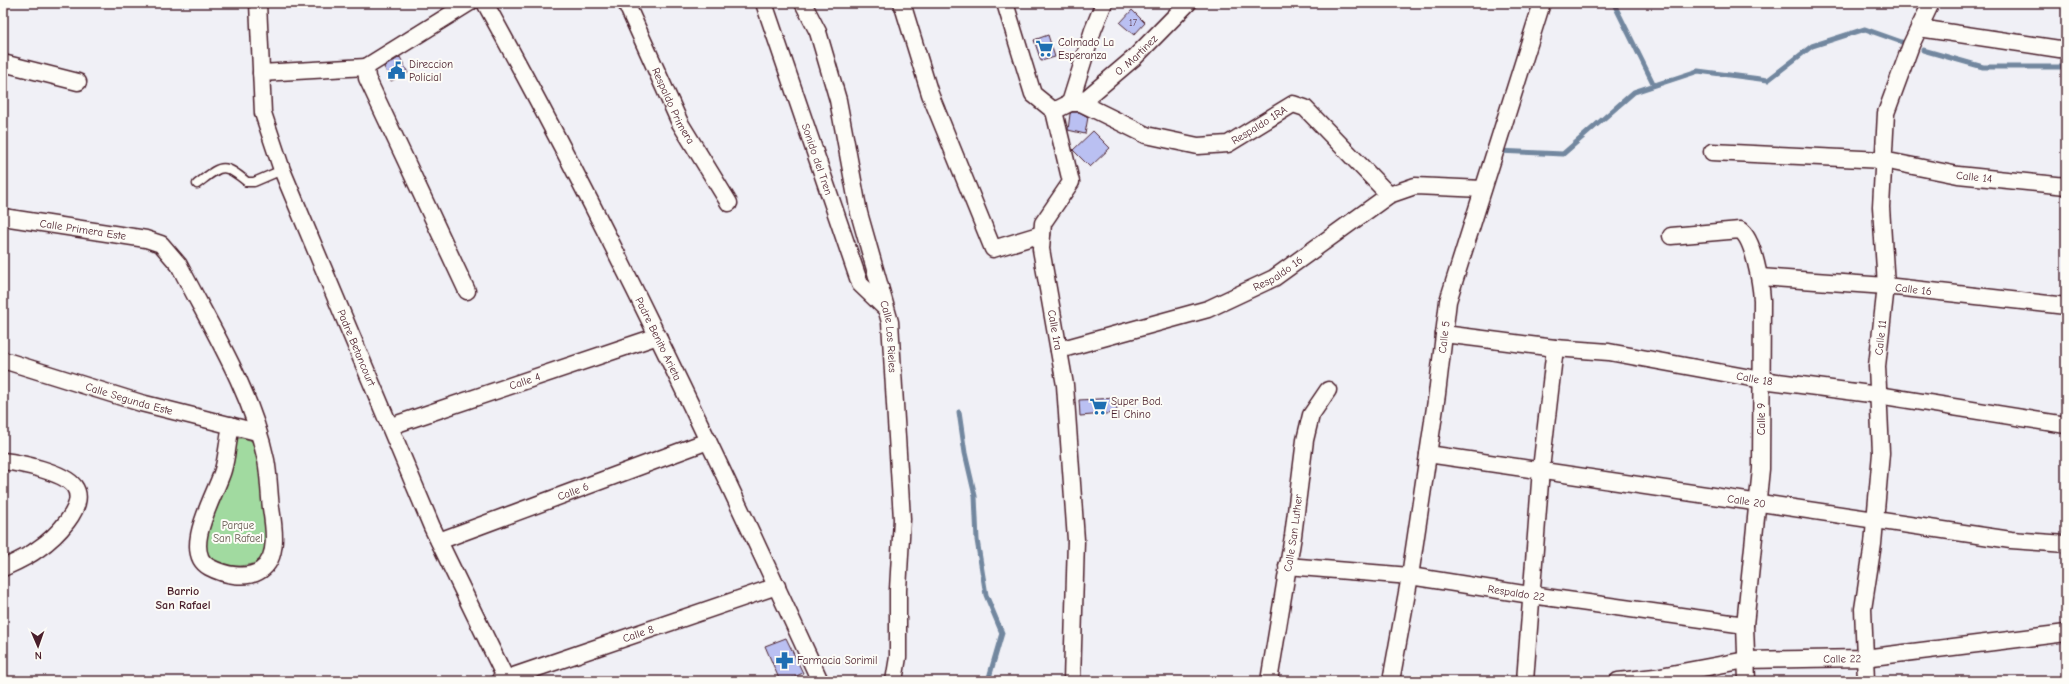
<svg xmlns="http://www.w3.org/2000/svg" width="2069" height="684" font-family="'Comic Neue',sans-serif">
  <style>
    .green { fill: #a1daa0; stroke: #767c66 }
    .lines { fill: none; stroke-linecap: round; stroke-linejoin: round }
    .stream { stroke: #72879f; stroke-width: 5 }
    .building { fill: #bac0f2; stroke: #4a1f2b }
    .service-casing { stroke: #4a1f2b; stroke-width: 11 }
    .minor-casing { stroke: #4a1f2b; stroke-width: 19 }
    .service { stroke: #fdfcf7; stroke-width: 8 }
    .minor { stroke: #fdfcf7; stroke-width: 16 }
    .labels { text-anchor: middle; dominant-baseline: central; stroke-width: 4; stroke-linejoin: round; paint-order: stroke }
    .number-label { font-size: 9px; fill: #66475d }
    .poi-label { font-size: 11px; fill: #4a1f2b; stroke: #fdfcf7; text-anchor: start }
    .street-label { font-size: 11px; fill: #4a1f2b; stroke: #fdfcf7 }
    .park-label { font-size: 11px; fill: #64574e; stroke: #fdfcf7 }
    .neighbourhood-label { font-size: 12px; font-weight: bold; fill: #4a1f2b; stroke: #fdfcf7 }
  </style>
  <rect width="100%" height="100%" fill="#f0f0f6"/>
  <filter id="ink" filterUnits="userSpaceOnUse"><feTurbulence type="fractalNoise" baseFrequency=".025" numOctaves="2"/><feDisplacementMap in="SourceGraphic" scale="8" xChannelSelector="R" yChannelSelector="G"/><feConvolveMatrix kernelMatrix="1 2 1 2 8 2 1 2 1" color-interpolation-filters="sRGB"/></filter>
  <g filter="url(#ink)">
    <path class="green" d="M238,438C243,438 249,439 253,442C266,455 275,542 264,558C257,568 222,567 212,563L201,539L231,445Z"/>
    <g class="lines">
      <g class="stream">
        <path d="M1617,3L1615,6L1654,85"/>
        <path d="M1923,50L1983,67H2066"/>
        <path d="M1498,151L1563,154L1634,92L1698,71L1768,80L1812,46L1865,29L1910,45"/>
        <path d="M959,412L965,453L975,496L977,540L986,595L1002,633L988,681"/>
      </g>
    </g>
    <g class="building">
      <path d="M1132,10L1145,23L1134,35L1120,23Z"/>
      <path d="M1048,35L1055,57L1041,61L1034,40Z"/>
      <path d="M400,57L408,73L391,81L384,67Z"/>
      <path d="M1072,112H1079L1088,117L1085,134L1068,130L1070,114Z"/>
      <path d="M1093,131L1110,148L1090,167L1073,150Z"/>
      <path d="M1116,398L1117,413L1080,416L1079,400Z"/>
      <path d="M786,638L803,673L786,681H780L765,646Z"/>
    </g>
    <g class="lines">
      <defs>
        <path id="service" d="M197,184C221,166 222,161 247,182H254L282,170"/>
        <g id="minor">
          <path id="s1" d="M258,3L263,113L282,170L432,527L506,679"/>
          <path id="s2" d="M485,3C607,224 715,452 820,681"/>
          <path id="s3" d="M626,3L680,123L729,203"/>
          <path id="s4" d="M764,3L860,284L884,307"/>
          <path id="s5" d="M803,3L818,32L838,100L859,213L890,322L902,519L898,590V657L894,681"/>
          <path d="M902,3L930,94L993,249L1042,234"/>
          <path id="s6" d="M1005,3L1033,94L1054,111L1071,182L1043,223L1041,249L1065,385L1076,540L1072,681"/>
          <path d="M1919,28L2066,50"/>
          <path d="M3,63L78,82"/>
          <path d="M261,73L366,67"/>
          <path d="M1070,103L1093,30L1104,3"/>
          <path id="s7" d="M1081,103L1135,57L1188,3"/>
          <path id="s8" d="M1054,111L1070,103H1081L1146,135L1198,146L1228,144L1293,104L1305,108L1389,195"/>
          <path id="s9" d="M1712,152L1883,160L1958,175L2066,186"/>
          <path id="s10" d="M3,217L146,239L161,244L179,265C211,327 251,390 266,460C269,475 269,492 271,508C274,527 279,558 261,570C247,580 224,575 209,567C180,551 217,492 223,470C227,456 228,440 231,425"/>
          <path d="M1671,236L1740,230C1754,239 1761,284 1762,300L1761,469L1745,625L1747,681"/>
          <path id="s11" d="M1760,277L1886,286L2066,306"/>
          <path d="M467,291L367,78L366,67L469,3"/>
          <path id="s12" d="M1444,334L1555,348L1609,352L1762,380L1878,395L2066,425"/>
          <path id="s13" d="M1059,350L1208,309L1274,278L1389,195L1415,186L1483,189"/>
          <path id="s14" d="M3,360L141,403L257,432"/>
          <path id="s15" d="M391,426L658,336"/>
          <path id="s16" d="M1428,454L2011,540L2066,544"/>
          <path d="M3,461C21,463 63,472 74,486C89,506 53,539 38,549C28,557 14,563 3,568"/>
          <path id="s17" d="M439,541L708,441"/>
          <path id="s18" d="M1287,566L1410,576L1531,595L1745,625"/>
          <path id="s19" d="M499,681L777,586"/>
          <path id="s20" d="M1269,681L1293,536L1305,440L1311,415L1328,390"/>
          <path id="s21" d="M1391,681L1410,576L1437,394L1448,301L1542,3"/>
          <path d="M1525,681L1541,469L1555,348"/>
          <path id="s22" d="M1618,681L1655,677L1746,660L1864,658L2066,633"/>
          <path id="s23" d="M1866,681L1863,609L1873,544L1881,453L1877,366L1886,286L1881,207L1886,113L1911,45L1931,3"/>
        </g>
      </defs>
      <use href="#service" class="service-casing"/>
      <use href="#minor" class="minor-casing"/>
      <use href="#service" class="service"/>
      <use href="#minor" class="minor"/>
    </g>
  </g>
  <defs>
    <symbol id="supermarket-bare" viewBox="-9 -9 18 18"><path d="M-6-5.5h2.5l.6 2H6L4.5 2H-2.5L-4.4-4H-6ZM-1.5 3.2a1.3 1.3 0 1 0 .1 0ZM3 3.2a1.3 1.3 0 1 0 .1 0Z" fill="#1f6fb2" stroke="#fdfcf7" stroke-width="2.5" paint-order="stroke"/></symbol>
    <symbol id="civic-bare" viewBox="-9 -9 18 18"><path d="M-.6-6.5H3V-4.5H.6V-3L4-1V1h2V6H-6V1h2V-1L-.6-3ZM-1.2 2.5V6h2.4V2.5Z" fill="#1f6fb2" stroke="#fdfcf7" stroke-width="2.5" paint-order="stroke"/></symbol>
    <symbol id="pharmacy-bare" viewBox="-9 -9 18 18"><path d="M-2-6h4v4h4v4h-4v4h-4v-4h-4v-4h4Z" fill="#1f6fb2" stroke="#fdfcf7" stroke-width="2.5" paint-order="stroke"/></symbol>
  </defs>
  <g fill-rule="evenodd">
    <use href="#supermarket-bare" x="1032" y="36" width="25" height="25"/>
    <use href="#civic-bare" x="384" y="58" width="25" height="25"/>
    <use href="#supermarket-bare" x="1086" y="394" width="25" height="25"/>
    <use href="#pharmacy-bare" x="772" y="648" width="25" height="25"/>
  </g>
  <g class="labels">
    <g class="number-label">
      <text x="1133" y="23">17</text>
    </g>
    <g class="poi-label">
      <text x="1058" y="42">Colmado La<tspan x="1058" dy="13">Esperanza</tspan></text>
      <text x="409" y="64">Direccion<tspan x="409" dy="13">Policial</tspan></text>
      <text x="1111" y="401">Super Bod.<tspan x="1111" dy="13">El Chino</tspan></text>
      <text x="797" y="660">Farmacia Sorimil</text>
    </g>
    <g class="street-label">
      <text stroke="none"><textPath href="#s7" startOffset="73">O. Martinez</textPath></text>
      <text stroke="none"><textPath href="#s3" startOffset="113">Respaldo Primera</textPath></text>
      <text stroke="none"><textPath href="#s8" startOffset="221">Respaldo 1RA</textPath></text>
      <text stroke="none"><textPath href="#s4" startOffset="165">Sonido del Tren</textPath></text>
      <text stroke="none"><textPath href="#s9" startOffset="264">Calle 14</textPath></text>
      <text stroke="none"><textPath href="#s10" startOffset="81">Calle Primera Este</textPath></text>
      <text stroke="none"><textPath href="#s13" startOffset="233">Respaldo 16</textPath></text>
      <text stroke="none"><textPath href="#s11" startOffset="154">Calle 16</textPath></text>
      <text stroke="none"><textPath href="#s6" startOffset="353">Calle 1ra</textPath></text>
      <text stroke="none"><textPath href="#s5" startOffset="346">Calle Los Rieles</textPath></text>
      <text stroke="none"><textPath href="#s21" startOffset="348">Calle 5</textPath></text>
      <text stroke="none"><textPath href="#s23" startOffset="345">Calle 11</textPath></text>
      <text stroke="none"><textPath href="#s2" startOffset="378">Padre Benito Arieta</textPath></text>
      <text stroke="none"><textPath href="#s1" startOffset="363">Padre Betancourt</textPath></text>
      <text stroke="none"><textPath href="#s12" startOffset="314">Calle 18</textPath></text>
      <text stroke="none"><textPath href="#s15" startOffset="141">Calle 4</textPath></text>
      <text stroke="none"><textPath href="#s14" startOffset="132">Calle Segunda Este</textPath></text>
      <text transform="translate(1761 419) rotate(-90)">Calle 9</text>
      <text stroke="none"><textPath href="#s17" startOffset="143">Calle 6</textPath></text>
      <text stroke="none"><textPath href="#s16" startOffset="322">Calle 20</textPath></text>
      <text stroke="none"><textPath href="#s20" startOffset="150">Calle San Luther</textPath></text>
      <text stroke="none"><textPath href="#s18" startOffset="231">Respaldo 22</textPath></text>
      <text stroke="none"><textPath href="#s19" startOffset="147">Calle 8</textPath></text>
      <text stroke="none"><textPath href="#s22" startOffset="226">Calle 22</textPath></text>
    </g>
    <g class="park-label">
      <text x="238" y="525">Parque<tspan x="238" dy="13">San Rafael</tspan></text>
    </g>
    <g class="neighbourhood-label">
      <text x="183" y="591">Barrio<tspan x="183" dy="14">San Rafael</tspan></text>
    </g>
  </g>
  <rect width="2069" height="684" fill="none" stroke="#fdfcf7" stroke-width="16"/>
  <rect x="8" y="8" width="2053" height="668" fill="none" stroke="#4a1f2b" stroke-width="1.5" filter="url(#ink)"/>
  <g transform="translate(38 646) rotate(178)" stroke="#fdfcf7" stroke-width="3" paint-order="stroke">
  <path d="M0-3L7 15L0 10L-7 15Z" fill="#4a1f2b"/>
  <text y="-6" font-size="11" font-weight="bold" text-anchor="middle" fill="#4a1f2b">N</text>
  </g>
</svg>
